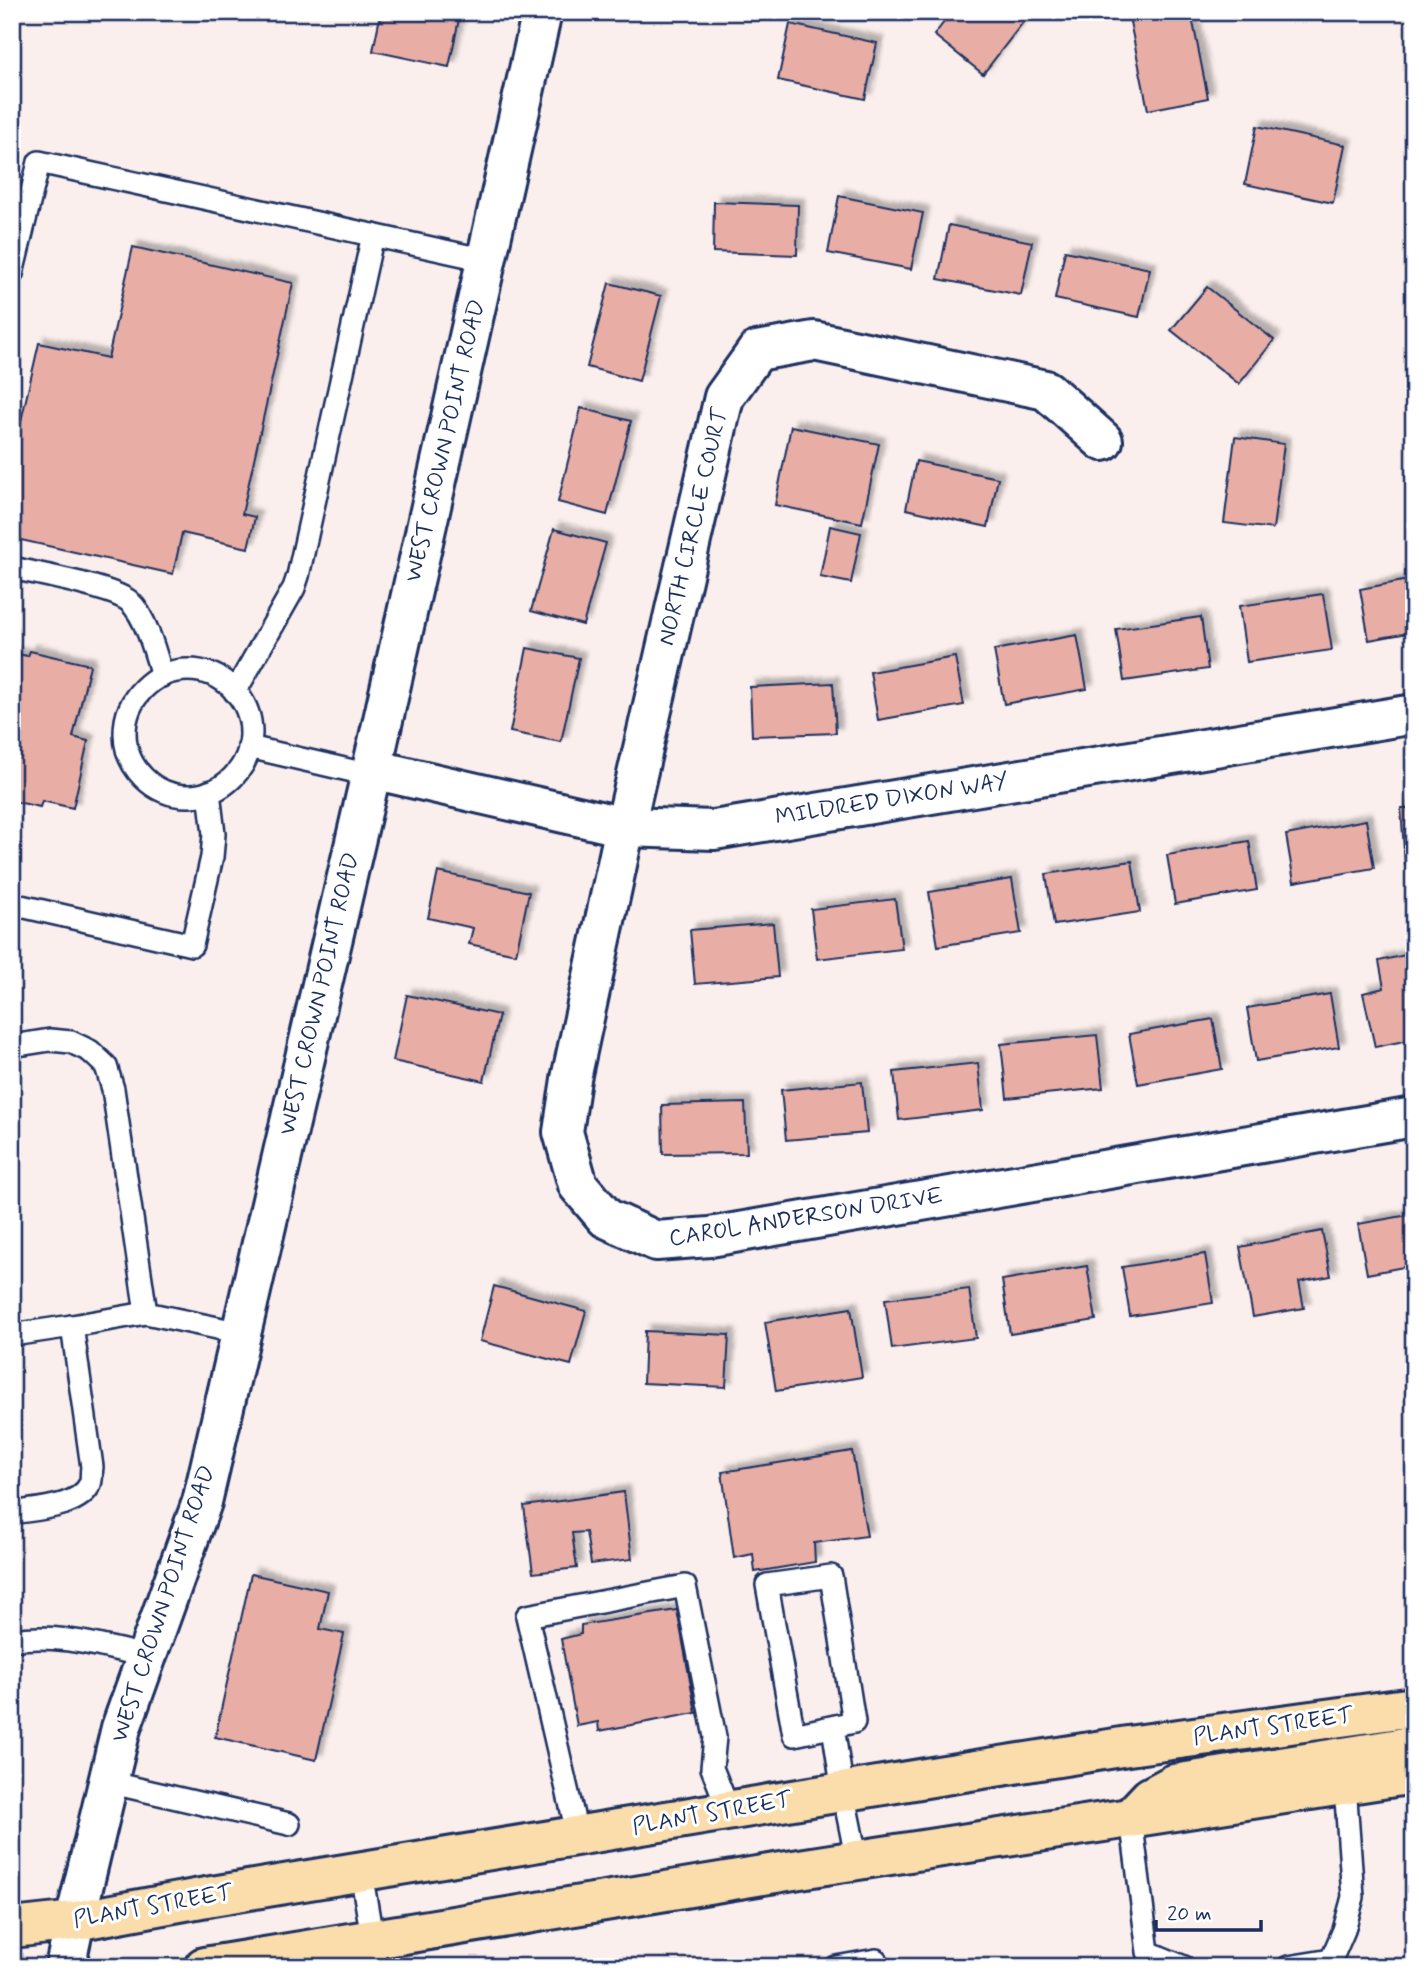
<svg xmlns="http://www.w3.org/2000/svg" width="1426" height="1979" font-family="Mynerve,sans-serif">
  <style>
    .building { fill: #e8aea5; stroke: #1b2f5e; stroke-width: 2; filter: url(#shadow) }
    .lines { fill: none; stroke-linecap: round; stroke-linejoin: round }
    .lane-casing { stroke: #1b2f5e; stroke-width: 26 }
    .street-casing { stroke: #1b2f5e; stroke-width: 44 }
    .secondary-casing { stroke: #1b2f5e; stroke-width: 44 }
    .primary-casing { stroke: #1b2f5e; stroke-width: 44 }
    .lane { stroke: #fff; stroke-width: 21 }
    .street { stroke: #fff; stroke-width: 38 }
    .secondary { stroke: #fff; stroke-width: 38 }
    .primary { stroke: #fbddab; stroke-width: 38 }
    .labels { text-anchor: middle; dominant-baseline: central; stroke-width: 6; stroke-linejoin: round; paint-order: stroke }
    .street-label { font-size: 23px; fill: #1b2f5e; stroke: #fff }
  </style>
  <defs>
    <filter id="shadow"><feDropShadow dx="6" dy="-6" stdDeviation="2" flood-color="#0004"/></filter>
  </defs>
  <rect width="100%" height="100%" fill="#faefed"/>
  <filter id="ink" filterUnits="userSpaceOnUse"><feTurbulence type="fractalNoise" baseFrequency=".0143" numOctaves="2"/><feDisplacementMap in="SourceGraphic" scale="14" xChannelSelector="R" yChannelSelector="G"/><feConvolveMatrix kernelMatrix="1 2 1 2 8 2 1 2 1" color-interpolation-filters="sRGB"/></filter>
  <g filter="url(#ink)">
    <g class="building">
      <path d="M381,12H427L459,19L449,67L373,51Z"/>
      <path d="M952,12H1031L983,74L934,35Z"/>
      <path d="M1128,12H1191L1208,98L1148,110Z"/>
      <path d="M790,24L877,43L865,99L778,80Z"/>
      <path d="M1257,126L1345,145L1333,203L1245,184Z"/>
      <path d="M839,196L923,213L911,269L828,253Z"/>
      <path d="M714,202L798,205L797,255L713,252Z"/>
      <path d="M949,225L1032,242L1021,295L938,279Z"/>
      <path d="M133,247L293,283L242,514L255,517L248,548L182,533L173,574L12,538V460L39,343L108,358Z"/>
      <path d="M1065,251L1150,269L1139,317L1055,299Z"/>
      <path d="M609,283L661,296L639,381L587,367Z"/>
      <path d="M1207,287L1274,340L1239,384L1171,330Z"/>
      <path d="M581,408L631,421L607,515L558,502Z"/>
      <path d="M791,426L879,444L862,523L775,505Z"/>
      <path d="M1235,437L1284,444L1273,529L1224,523Z"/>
      <path d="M916,461L998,478L988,527L906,509Z"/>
      <path d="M830,526L861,533L851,583L820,577Z"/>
      <path d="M554,529L606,543L583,625L531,611Z"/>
      <path d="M1414,579V632L1369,640L1360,589Z"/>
      <path d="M1323,594L1332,650L1247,662L1239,606Z"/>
      <path d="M1201,617L1208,669L1124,681L1116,629Z"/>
      <path d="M1077,635L1087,689L1004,704L994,650Z"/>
      <path d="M527,648L579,658L561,742L510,732Z"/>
      <path d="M30,651L90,665L73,737L88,741L73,808L42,801L40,807L12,801V653L28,656Z"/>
      <path d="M955,657L964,705L878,720L870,672Z"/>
      <path d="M833,683L836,733L752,736L750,687Z"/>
      <path d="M1401,808H1414V863L1405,864Z"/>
      <path d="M1366,820L1374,868L1294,882L1286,835Z"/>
      <path d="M1249,841L1257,890L1175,904L1167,855Z"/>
      <path d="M1132,861L1140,912L1054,925L1046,874Z"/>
      <path d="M438,872L529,892L516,954L469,944L473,928L428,918Z"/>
      <path d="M1012,879L1021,933L938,946L929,892Z"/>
      <path d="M895,899L902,949L817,959L811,909Z"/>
      <path d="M773,923L778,977L695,984L690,930Z"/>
      <path d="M1414,953V1039L1375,1047L1363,993L1384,988L1379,961Z"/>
      <path d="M1330,994L1339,1047L1256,1061L1247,1008Z"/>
      <path d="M407,995L499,1015L484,1081L393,1061Z"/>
      <path d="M1213,1019L1222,1069L1138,1084L1129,1034Z"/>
      <path d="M1097,1035L1103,1088L1007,1098L1001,1044Z"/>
      <path d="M978,1063L983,1110L899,1120L894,1072Z"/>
      <path d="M862,1082L867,1133L786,1140L781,1090Z"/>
      <path d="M745,1103L747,1153L663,1154L662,1105Z"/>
      <path d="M1414,1214V1265L1367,1274L1358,1224Z"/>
      <path d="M1322,1231L1331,1276L1299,1282L1304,1308L1253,1317L1240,1247Z"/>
      <path d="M1205,1254L1213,1303L1130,1316L1122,1267Z"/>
      <path d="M1087,1266L1096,1320L1010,1334L1002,1280Z"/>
      <path d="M494,1286L586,1311L571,1365L480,1341Z"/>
      <path d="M969,1289L976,1338L892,1349L885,1299Z"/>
      <path d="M851,1308L862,1377L776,1391L765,1322Z"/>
      <path d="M645,1331L729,1335L726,1387L643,1383Z"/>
      <path d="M852,1451L867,1536L814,1543L815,1562L755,1572L753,1554L734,1558L722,1472Z"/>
      <path d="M624,1492L632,1559L591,1564L586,1532L572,1533L577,1568L533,1573L524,1506Z"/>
      <path d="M251,1574L328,1591L320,1629L344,1634L316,1760L215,1737Z"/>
      <path d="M677,1610L696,1713L599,1731L598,1722L577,1726L561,1639L581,1634V1625Z"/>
    </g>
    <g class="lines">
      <defs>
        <g id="lane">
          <path d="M12,274L39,162L486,260"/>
          <path d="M12,568C38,574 111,587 129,601C146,616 156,655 162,676"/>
          <circle cx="188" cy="733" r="63"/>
          <path d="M235,692L294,588L298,576L373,235"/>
          <path d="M249,747L370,775"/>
          <path d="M12,904L192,945L212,857L214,834L209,792"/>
          <path d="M12,1046L50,1040L71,1042L90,1051L106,1066L113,1089L146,1313L241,1333"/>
          <path d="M72,1326L146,1313"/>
          <path d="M12,1335L72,1326L92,1467C91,1472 92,1480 90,1484C79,1508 34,1509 12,1513"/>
          <path d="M831,1576L854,1722L794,1735L767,1585Z"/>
          <path d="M12,1640C60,1633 99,1646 146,1656"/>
          <path d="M833,1727L843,1792L857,1861"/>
          <path d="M108,1782L289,1824"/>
          <path d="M1131,1818L1148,1952L1184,1967"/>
          <path d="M578,1837L527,1616L685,1586L715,1737L712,1768L729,1811"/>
          <path d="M361,1872L377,1967"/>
          <path d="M836,1967L876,1960L877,1967"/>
          <path d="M1288,1967L1331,1960L1344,1930L1353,1897L1345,1785"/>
        </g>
        <g id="street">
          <path d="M1103,441L1046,390L814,341L757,351L724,397L625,827L571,1079L563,1132L578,1185L606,1218L656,1241L710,1237L1414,1117"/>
          <path d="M372,769L625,827L714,830L1414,714"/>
        </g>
        <path id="secondary" d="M65,1967L75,1921L121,1728L202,1502L372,769L542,12"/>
        <g id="primary">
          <path d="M1132,1816L1150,1797L1174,1784L1400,1748L1414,1744"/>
          <path d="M12,1928L75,1921L212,1896L938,1776L1128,1746L1414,1707"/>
          <path d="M204,1967L806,1868L1414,1774"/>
        </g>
      </defs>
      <use href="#lane" class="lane-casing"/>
      <use href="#street" class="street-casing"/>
      <use href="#secondary" class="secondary-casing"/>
      <use href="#primary" class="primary-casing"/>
      <use href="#lane" class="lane"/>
      <use href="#street" class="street"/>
      <use href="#secondary" class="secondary"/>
      <use href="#primary" class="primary"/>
    </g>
  </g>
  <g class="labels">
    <g class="street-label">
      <text transform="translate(446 441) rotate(-77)">WEST CROWN POINT ROAD</text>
      <text transform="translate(694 527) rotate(-77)">NORTH CIRCLE COURT</text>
      <text transform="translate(892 800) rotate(-9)">MILDRED DIXON WAY</text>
      <text transform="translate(320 994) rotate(-77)">WEST CROWN POINT ROAD</text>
      <text transform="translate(806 1218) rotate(-9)">CAROL ANDERSON DRIVE</text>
      <text transform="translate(164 1604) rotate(-72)">WEST CROWN POINT ROAD</text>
      <text transform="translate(1273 1727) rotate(-8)">PLANT STREET</text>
      <text transform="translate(712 1814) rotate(-10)">PLANT STREET</text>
      <text transform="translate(153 1907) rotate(-10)">PLANT STREET</text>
    </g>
  </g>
  <rect width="1426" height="1979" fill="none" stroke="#fff" stroke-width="42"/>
  <rect x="21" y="21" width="1384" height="1937" fill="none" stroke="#1b2f5e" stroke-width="2.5" filter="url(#ink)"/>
  <path d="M1156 1920v10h105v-10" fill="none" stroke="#1b2f5e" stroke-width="3.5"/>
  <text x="1167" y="1920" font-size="21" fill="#1b2f5e" stroke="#ffffff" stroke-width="5" paint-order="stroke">20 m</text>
</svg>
